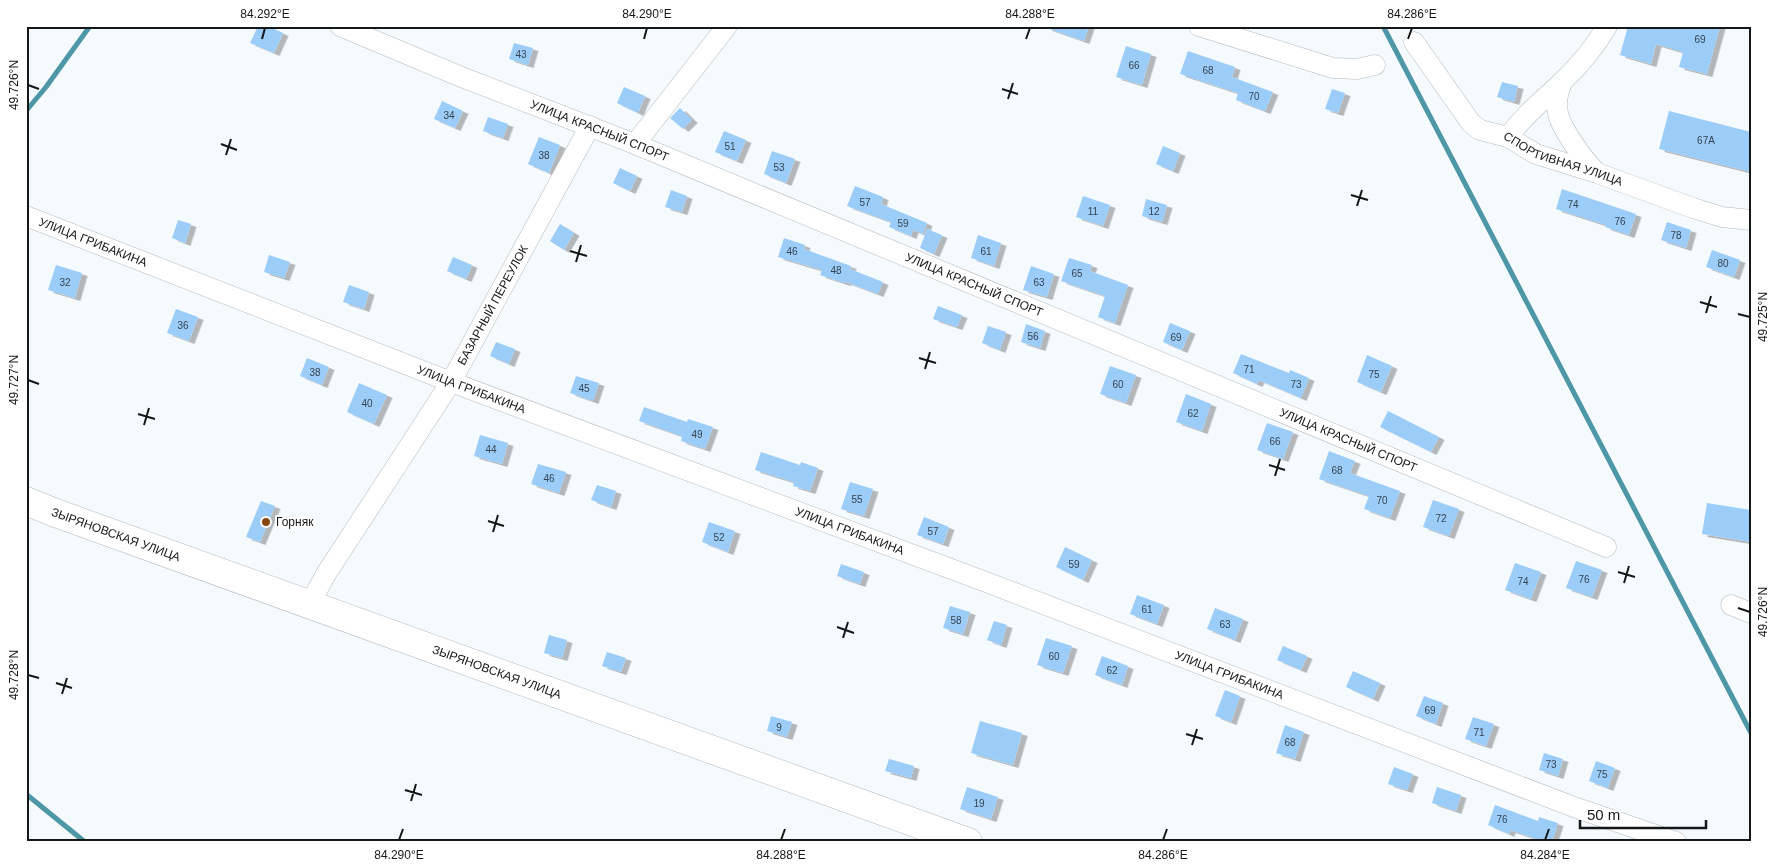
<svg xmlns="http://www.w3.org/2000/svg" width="1777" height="868" font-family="Helvetica,sans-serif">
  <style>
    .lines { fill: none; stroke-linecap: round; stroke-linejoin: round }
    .stream { stroke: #4e97a6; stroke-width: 5 }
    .building { fill: #9bcdf8; filter: url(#shadow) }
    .street-casing { stroke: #b5babf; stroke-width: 21 }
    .secondary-casing { stroke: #b5babf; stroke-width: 29 }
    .street { stroke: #fff; stroke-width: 20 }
    .secondary { stroke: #fff; stroke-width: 28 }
    .ticks { fill: none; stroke: #151719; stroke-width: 2 }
    .poi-dot { fill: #86460c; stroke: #fff; stroke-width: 2 }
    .labels { text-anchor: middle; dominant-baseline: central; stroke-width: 4; stroke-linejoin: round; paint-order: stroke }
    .number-label { font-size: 10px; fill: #364451 }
    .street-label { font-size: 12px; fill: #151719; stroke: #fff }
    .poi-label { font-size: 12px; fill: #151719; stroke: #fff; text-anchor: start }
    .neatline { fill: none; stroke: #151719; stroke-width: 2 }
    .ticks-label { font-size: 12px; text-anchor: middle; fill: #151719 }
  </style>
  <defs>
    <filter id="shadow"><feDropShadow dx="5.5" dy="3" stdDeviation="0" flood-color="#0004"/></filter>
  </defs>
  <rect width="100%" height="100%" fill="#f5fafe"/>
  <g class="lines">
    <g class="stream">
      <path d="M1383,26L1751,733"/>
      <path d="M26,111L46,87L90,26"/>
      <path d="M26,794L85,842"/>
    </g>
  </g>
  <g class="building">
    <path d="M258,26H268L283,33L274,53L250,43Z"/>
    <path d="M1047,26H1089L1084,41L1047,28Z"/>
    <path d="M1628,26H1720L1707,74L1679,67L1683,52L1656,44L1651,64L1620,55Z"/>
    <path d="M514,43L533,48L528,65L509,59Z"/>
    <path d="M1126,46L1151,54L1142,85L1116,77Z"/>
    <path d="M1188,51L1235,67L1232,77L1273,92L1265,111L1236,100L1238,93L1180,74Z"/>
    <path d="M1502,82L1518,86L1514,102L1497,97Z"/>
    <path d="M624,87L645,96L638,113L617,103Z"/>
    <path d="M1332,89L1345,93L1338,113L1325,109Z"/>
    <path d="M442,101L463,111L455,128L434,119Z"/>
    <path d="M680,108L692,120L683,129L670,118Z"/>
    <path d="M1669,111L1751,132V172L1659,149Z"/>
    <path d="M488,117L508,124L503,138L483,131Z"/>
    <path d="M724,131L746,140L737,161L715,152Z"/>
    <path d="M539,137L560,145L549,173L528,164Z"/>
    <path d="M1163,146L1180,153L1173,171L1156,164Z"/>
    <path d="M772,151L795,159L786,183L764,174Z"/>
    <path d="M620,168L637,176L630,191L613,183Z"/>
    <path d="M855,186L883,197L881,204L927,223L923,234L913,230L911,236L889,227L891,222L847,206Z"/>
    <path d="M1562,189L1636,214L1629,235L1605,227L1606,225L1556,209Z"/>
    <path d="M671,190L687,196L682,212L665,207Z"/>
    <path d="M1083,196L1110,205L1103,226L1076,217Z"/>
    <path d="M1146,199L1167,205L1162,222L1142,216Z"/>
    <path d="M178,220L191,224L185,243L172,238Z"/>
    <path d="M1667,222L1691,230L1686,248L1661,240Z"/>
    <path d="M560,224L574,233L564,250L550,241Z"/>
    <path d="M927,229L942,235L934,254L920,248Z"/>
    <path d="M978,235L1001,243L994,266L971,258Z"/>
    <path d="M784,238L805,245L804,249L851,266L850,269L883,282L878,294L846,282L845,283L820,275L822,270L778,257Z"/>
    <path d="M1712,250L1740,260L1734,277L1706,267Z"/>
    <path d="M269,255L290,262L284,278L264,272Z"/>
    <path d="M453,257L472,265L466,279L447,271Z"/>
    <path d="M1069,258L1092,265L1090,271L1128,285L1115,323L1098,317L1105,296L1061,281Z"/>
    <path d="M56,265L82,273L75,298L48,290Z"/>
    <path d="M1031,266L1054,274L1047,297L1023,290Z"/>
    <path d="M349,285L369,292L364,309L343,302Z"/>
    <path d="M938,306L962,315L957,327L933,319Z"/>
    <path d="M176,309L198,317L189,341L167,333Z"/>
    <path d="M1170,323L1190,331L1182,350L1163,342Z"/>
    <path d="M1026,324L1045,331L1040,348L1021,342Z"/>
    <path d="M988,326L1006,332L1000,350L982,343Z"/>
    <path d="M496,342L515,349L509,364L490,356Z"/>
    <path d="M1241,354L1289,373L1290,370L1309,378L1301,398L1259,380L1257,384L1233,373Z"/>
    <path d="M1367,355L1392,366L1381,392L1357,382Z"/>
    <path d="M307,358L329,367L322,385L300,376Z"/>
    <path d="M1110,366L1136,375L1126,403L1100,394Z"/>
    <path d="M576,376L599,383L593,401L570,393Z"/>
    <path d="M359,383L387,395L374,424L347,412Z"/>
    <path d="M1186,394L1211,404L1202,431L1176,422Z"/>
    <path d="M644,407L687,422L688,419L713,427L705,449L681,441L682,436L639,421Z"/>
    <path d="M1388,411L1439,437L1431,452L1380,427Z"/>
    <path d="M1267,423L1293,432L1283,459L1257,450Z"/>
    <path d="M480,435L508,443L502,464L474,456Z"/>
    <path d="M1329,451L1355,461L1350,473L1400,491L1390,518L1364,509L1369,496L1319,479Z"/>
    <path d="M761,452L800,465L801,462L818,468L810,491L793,486L794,482L755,470Z"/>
    <path d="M538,464L566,472L559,493L531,484Z"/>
    <path d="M850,482L873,489L864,516L841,509Z"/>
    <path d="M597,485L616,491L611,507L591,500Z"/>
    <path d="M1433,500L1459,509L1449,536L1423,527Z"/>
    <path d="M261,501L275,506L260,542L246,537Z"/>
    <path d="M1707,503L1751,510V542L1702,534Z"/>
    <path d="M924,517L949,527L943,544L917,535Z"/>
    <path d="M709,522L735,531L728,552L702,542Z"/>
    <path d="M1065,547L1092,560L1083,580L1056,567Z"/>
    <path d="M1576,561L1602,570L1592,597L1566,588Z"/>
    <path d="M1515,563L1541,572L1531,599L1505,590Z"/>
    <path d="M841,564L864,572L860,584L837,576Z"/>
    <path d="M1137,595L1164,605L1157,624L1130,614Z"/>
    <path d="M950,606L970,612L963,634L943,628Z"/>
    <path d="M1215,608L1243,619L1235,640L1207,629Z"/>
    <path d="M994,621L1007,625L1001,645L987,640Z"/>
    <path d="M549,635L567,640L562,658L544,653Z"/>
    <path d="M1046,638L1072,646L1063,673L1037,665Z"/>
    <path d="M1283,646L1307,656L1301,670L1277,660Z"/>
    <path d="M607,652L626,658L621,672L602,666Z"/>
    <path d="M1102,656L1128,666L1122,685L1095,675Z"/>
    <path d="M1353,671L1380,683L1373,699L1346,687Z"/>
    <path d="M1225,690L1240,696L1231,722L1215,716Z"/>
    <path d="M1424,696L1443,703L1436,724L1416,716Z"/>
    <path d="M771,716L792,722L787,737L767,731Z"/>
    <path d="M1473,717L1494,724L1486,746L1465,739Z"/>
    <path d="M980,721L1022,733L1013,765L971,753Z"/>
    <path d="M1285,725L1304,732L1295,759L1276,753Z"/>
    <path d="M1544,753L1563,759L1558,776L1539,770Z"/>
    <path d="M889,759L914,766L911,778L885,771Z"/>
    <path d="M1596,761L1615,768L1608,788L1589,781Z"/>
    <path d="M1394,767L1413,774L1407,790L1388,784Z"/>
    <path d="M967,787L998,797L991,819L960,809Z"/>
    <path d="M1437,787L1461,795L1456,811L1432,803Z"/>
    <path d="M1495,805L1538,821L1539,817L1558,823L1552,842H1546L1510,830L1509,834L1488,825Z"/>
  </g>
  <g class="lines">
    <defs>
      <g id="street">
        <path id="s1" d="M340,26L459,76L635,144L1606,547"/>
        <path d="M1199,26L1333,68L1357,69L1375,65"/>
        <path id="s2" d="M1414,42L1471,123L1480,130L1508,137L1536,154L1597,173L1693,208L1722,217L1751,220"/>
        <path d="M1562,82C1558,92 1555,102 1558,113C1561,129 1584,160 1596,172"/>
        <path d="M1508,137C1523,116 1542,101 1560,84C1578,67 1595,47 1607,26"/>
        <path d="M635,144L727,26"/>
        <path id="s3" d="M26,216L451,382L986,582L1574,807L1676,842"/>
        <path id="s4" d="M309,605L326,574L451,382L590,126"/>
        <path d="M1731,605L1751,613"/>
      </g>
      <g id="secondary">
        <path id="s5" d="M26,501L53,512L968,842"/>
      </g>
    </defs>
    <use href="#street" class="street-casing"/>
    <use href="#secondary" class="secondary-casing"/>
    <use href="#street" class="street"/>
    <use href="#secondary" class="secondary"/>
  </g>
  <path class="ticks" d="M262,39L265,28M644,39L647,28M1026,39L1030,28M1408,39L1412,28M28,85L39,89M1002,89L1018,94M1008,99L1013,83M221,144L237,150M226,155L231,139M1351,195L1368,200M1357,206L1362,190M570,251L587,256M576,262L581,245M1700,302L1717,307M1706,313L1711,296M1738,314L1750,317M919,358L936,363M925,369L930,352M28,380L39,384M138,414L155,419M144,425L149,408M1269,465L1285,470M1275,476L1280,459M488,521L504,526M493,532L498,515M1618,572L1635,577M1624,583L1629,566M1738,608L1750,612M837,627L854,633M843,638L848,622M28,675L39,678M56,683L72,688M62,694L67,678M1186,734L1203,739M1192,745L1197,729M405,790L422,795M411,801L416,784M399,840L403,829M781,840L785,829M1163,840L1167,829M1545,840L1549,829"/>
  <circle class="poi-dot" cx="266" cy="522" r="5"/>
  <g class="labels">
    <g class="number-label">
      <text x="1700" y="39">69</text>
      <text x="521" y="54">43</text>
      <text x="1134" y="65">66</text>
      <text x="1208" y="70">68</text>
      <text x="1254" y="96">70</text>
      <text x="449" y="115">34</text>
      <text x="1706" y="140">67А</text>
      <text x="730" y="146">51</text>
      <text x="544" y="155">38</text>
      <text x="779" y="167">53</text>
      <text x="865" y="202">57</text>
      <text x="1573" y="204">74</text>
      <text x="1093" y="211">11</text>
      <text x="1154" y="211">12</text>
      <text x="1620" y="221">76</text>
      <text x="903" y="223">59</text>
      <text x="1676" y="235">78</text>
      <text x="792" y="251">46</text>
      <text x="986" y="251">61</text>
      <text x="1723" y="263">80</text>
      <text x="836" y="270">48</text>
      <text x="1077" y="273">65</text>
      <text x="65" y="282">32</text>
      <text x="1039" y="282">63</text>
      <text x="183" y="325">36</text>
      <text x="1033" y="336">56</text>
      <text x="1176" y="337">69</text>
      <text x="1249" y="369">71</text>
      <text x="315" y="372">38</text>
      <text x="1374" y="374">75</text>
      <text x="1118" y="384">60</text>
      <text x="1296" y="384">73</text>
      <text x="584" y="388">45</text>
      <text x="367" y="403">40</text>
      <text x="1193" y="413">62</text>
      <text x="697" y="434">49</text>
      <text x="1275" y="441">66</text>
      <text x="491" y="449">44</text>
      <text x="1337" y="470">68</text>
      <text x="549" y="478">46</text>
      <text x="857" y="499">55</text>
      <text x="1382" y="500">70</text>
      <text x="1441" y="518">72</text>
      <text x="933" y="531">57</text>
      <text x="719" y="537">52</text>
      <text x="1074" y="564">59</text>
      <text x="1584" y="579">76</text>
      <text x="1523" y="581">74</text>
      <text x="1147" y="609">61</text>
      <text x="956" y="620">58</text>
      <text x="1225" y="624">63</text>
      <text x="1054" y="656">60</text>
      <text x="1112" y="670">62</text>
      <text x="1430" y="710">69</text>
      <text x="779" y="727">9</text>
      <text x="1479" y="732">71</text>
      <text x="1290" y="742">68</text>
      <text x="1551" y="764">73</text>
      <text x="1602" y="774">75</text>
      <text x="979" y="803">19</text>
      <text x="1502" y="819">76</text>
    </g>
    <g class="street-label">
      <text stroke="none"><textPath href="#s1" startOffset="280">УЛИЦА КРАСНЫЙ СПОРТ</textPath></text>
      <text stroke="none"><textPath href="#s2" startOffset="199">СПОРТИВНАЯ УЛИЦА</textPath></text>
      <text stroke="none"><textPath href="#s3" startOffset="72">УЛИЦА ГРИБАКИНА</textPath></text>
      <text stroke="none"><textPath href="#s1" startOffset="685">УЛИЦА КРАСНЫЙ СПОРТ</textPath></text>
      <text stroke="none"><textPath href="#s4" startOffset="352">БАЗАРНЫЙ ПЕРЕУЛОК</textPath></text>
      <text stroke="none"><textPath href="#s3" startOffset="478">УЛИЦА ГРИБАКИНА</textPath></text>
      <text stroke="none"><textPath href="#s1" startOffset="1090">УЛИЦА КРАСНЫЙ СПОРТ</textPath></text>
      <text stroke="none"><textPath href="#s3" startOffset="882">УЛИЦА ГРИБАКИНА</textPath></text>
      <text stroke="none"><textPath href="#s5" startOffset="96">ЗЫРЯНОВСКАЯ УЛИЦА</textPath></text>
      <text stroke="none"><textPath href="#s5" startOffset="501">ЗЫРЯНОВСКАЯ УЛИЦА</textPath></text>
      <text stroke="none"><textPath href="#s3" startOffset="1288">УЛИЦА ГРИБАКИНА</textPath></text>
    </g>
    <g class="poi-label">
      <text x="276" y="522">Горняк</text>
    </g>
  </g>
  <rect width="1777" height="868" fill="none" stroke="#ffffff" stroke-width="55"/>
  <path d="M1580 820v8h126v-8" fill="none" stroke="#151719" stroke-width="2.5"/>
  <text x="1587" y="820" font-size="15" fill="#151719" stroke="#ffffff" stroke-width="4" paint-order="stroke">50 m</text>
  <rect x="28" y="28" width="1722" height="812" class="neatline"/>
  <g class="ticks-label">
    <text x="265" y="18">84.292°E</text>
    <text x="647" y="18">84.290°E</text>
    <text x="1030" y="18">84.288°E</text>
    <text x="1412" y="18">84.286°E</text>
    <text transform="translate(14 85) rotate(-90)" y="4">49.726°N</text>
    <text transform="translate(1763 317) rotate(-90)" y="4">49.725°N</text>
    <text transform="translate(14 380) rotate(-90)" y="4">49.727°N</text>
    <text transform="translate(1763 612) rotate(-90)" y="4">49.726°N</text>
    <text transform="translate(14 675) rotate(-90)" y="4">49.728°N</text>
    <text x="399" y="859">84.290°E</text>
    <text x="781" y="859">84.288°E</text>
    <text x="1163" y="859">84.286°E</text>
    <text x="1545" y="859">84.284°E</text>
  </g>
</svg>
